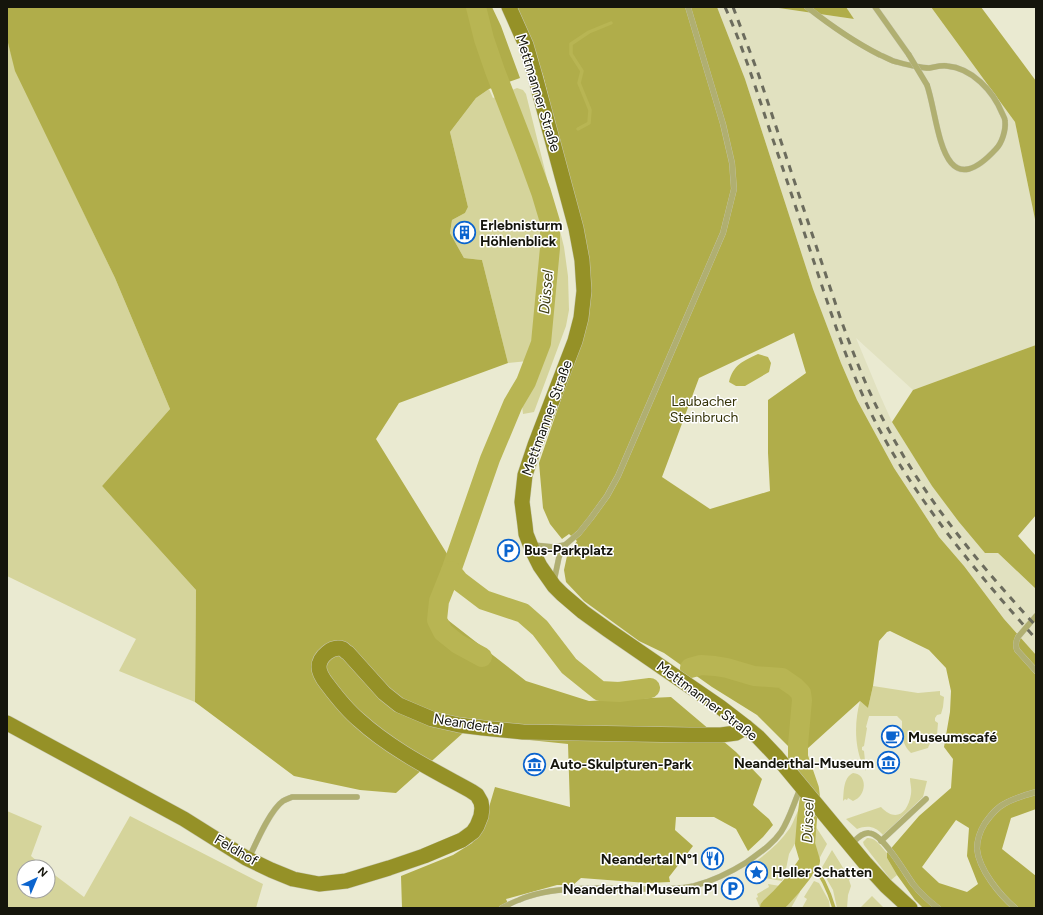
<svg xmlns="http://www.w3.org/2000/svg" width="1043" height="915" font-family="Figtree,sans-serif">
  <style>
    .built { fill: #e1e1c0 }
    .green { fill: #d5d49b }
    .forest { fill: #b0ad4a; fill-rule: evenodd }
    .water { fill: #b8b553 }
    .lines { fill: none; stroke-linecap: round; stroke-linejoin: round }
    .stream { stroke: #b8b553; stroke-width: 3.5 }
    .river { stroke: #b8b553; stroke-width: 20 }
    .service-casing { stroke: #c8c8b1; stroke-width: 6 }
    .secondary-casing { stroke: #c8c8b1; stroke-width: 16 }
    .service { stroke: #b0af71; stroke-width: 5.5 }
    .secondary { stroke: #959127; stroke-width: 15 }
    .rail { stroke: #6c6c5d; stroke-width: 3; stroke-dasharray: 7 7; stroke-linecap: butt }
    .service-bridge-casing { stroke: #c8c8b1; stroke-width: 6; stroke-linecap: butt }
    .service-bridge { stroke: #b0af71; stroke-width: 5.5 }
    .labels { text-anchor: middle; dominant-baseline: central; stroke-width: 3; stroke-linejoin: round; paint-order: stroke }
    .street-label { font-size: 14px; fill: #15150c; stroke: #fff }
    .poi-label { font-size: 14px; font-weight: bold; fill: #15150c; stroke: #fff; text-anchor: start }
    .park-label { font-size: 14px; fill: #343207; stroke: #fff }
    .water-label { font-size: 15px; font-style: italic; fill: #3f3e14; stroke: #fff }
  </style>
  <rect width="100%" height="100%" fill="#eaead1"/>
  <path class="built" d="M717,7H772L854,19L846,7H931L1015,122L1036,224V345L913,390L856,338L879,393L892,422L932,486L998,553L1036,589V655L1004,619L964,566L939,537L913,497L894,468L857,400L841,363L813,289L745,79Z"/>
  <g class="green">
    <path d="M7,39L16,71L115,278L170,409L102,486L196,590L195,702L119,671L136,639L7,576Z"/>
    <path d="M517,88L523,90L526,94L564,247L568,276L569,310L566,326L534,412L523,414L519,383L528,361L508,363L482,260L464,258L450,233L452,220L465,213L468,207L450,132L476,98L489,89L493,98Z"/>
    <path d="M873,686L918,693L940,691V695L944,697L943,707L941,714L937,715L935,718V721L938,723L937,735L936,740C931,741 930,743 928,748L911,753C901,743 902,734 902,721L897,716H869L866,727L867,728L864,746L862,747V750L864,751L866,771C854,751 854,723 860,701L868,708Z"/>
    <path d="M853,773C868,774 867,796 853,801L848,798L847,800L845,799L843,801C844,791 843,778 853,773Z"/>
    <path d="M910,778L927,781L923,797L883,835C875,826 867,825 857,829L846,819L881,807C896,823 908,813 911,794C912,789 910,783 910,778Z"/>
    <path d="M800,807L801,822L797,840L789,854L786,869L782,881L765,878L763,874L748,879C746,874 744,872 748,867C764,856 779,844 790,828C794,821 796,814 800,807Z"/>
    <path d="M7,811L42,826L31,856L44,867H24V891H48V870L84,897L130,816L263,884L256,908H7Z"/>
    <path d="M812,823L816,827L827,844L817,863L812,849L813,838Z"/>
    <path d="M867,838C876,837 881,847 887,853V858L897,875L891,880L864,845L863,842Z"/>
    <path d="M832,850L850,879L849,880L851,886L848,895L847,908H837L833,890L821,869Z"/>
    <path d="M814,881L819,883L829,901L830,908H802L807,899L804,897Z"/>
    <path d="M768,884L780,886L777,895L760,908L756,898L758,897L757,894L769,887Z"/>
    <path d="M794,887L798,888L800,892L791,908H778L784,903Z"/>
    <path d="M872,896L884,908H860Z"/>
  </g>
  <g class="forest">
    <path d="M7,7H492L501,26L520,78L489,89L476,98L450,132L468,207L465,213L452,220L450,233L464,258L482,260L508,363L399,403L376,439L449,557L435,610L526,681L589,701L671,697L736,752L762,779L753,805L769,819L773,825L763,837L748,851L736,829L714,817H676L675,830L693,846L669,877L670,882L647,883L581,878L573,885H557L506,899L510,908H402L401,876L453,855L472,843L484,824L495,787L570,807L568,744L463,733L396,793L360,790L294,776L195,702L196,590L102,486L170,409L115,278L15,71L7,39Z"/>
    <path d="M515,7H717L745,79L813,289L841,363L857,400L894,468L913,497L939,537L964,566L1004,619L1036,655V809L1011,818L1002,849L1036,876V908H923L915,900L897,875L887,858V853L919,816L951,788L953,759L944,747L950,712L951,691L946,668L929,650L890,631L887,632L879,641L873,686L868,708L860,701L807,749L794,752L757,715L712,687L664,653L639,641L584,601L566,582L564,570L567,556L577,541L569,534L562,539L550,524L543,508L539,463L580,344L581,227L543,75L521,20ZM794,333L806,373L768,400V453L770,491L710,509L662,477L699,378ZM956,820L969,828L967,856L978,884L967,892L939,883L922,867Z"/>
    <path d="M772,7H846L854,19Z"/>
    <path d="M931,7H981L1036,81V224L1015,122Z"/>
    <path d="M1036,345V515L1018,536L1036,556V589L998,553H985L959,522L932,486L892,422L913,390Z"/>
  </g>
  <path class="water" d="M758,354L768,357L771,363L769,372L745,386H736L729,382C733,365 743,361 758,354Z"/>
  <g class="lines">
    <g class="stream">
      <path d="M578,129L589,123L590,110L579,83L582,71L571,54V44L589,32L611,23"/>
      <path d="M810,861C821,874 829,891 834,908"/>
    </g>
    <g class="river">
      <path d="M476,7L484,39L495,71L526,151L541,192L550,222V248L541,343L526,382L513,404L490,459L451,571L459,581L484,600L523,613L540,628L569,666L600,691L619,692L650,688"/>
      <path d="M451,571L439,601L437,620L443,632L458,644L482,657"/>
      <path d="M690,668L701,665L715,666L727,668L754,676L782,678L795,687L801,693L802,700L798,745V757L809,789L810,797L807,819L805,844L810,861C799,878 785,895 770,908"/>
    </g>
    <defs>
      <g id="service">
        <path d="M807,7C830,25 854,42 880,55C886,57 891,61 897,62C903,64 923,68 929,68C935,67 942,65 947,66C972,68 993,91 1002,113C1003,115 1005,118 1005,121C1006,130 1002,143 996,149C940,210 939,119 927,85"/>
        <path d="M875,7L909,55"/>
        <path d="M533,545L553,547L565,545L579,533L591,518L607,496L618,476L669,358L723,233L734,189L732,163L723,124L688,7"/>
        <path d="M554,581L559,557L565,545"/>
        <path d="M1036,616L1018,637C1016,641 1015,645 1017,650L1036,671"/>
        <path d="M881,841L926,799"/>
        <path d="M851,844C856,840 862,832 869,833C883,834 905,873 913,884C920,893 929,901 938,908"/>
        <path d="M249,858C256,843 270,810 283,801C286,799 290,798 292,797H357"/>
        <path d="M502,908C508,905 513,902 519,900C553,885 605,888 643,889C659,889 678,890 694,886C712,881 731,872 747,862C759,853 772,845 781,832C790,818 794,802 801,787"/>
        <path d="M1015,908C1000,895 979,870 977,849C977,840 980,831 985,823C990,816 996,808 1004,804C1014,798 1025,795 1036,792"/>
      </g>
      <g id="secondary">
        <path d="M509,7L526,45L535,76L576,228L582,260L584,291L581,318L575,341L535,445L525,475L522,502L525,525L526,534L534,554L540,566L554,586L562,594L583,612L608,630L720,707L746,727L758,737L777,757L865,863L886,886L910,908"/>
        <path d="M7,723L184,819L246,858L271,870L293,879L319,884L346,881L389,868L424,856L462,840L473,832L477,826L481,816L482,808L481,802L477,795L471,791C433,770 392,750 359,720C347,710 336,696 327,684C323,679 319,673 319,667C319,657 332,645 343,649C344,650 346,652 348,653L384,693L399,705L432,719L459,725L483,728L523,732L689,735H721L736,733L746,727"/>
      </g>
    </defs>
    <use href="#service" class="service-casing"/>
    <use href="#secondary" class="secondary-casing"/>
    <use href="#service" class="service"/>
    <use href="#secondary" class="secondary"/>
    <g class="rail">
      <path d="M725,7C743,47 756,89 770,131C787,180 803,229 819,277C836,328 853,379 878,427C920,505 977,573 1036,639"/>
      <path d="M733,7L758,73L841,320C854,355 867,390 885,423C924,498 979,564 1036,626"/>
    </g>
    <defs>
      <path id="service-bridge" d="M909,55L927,85"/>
    </defs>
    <use href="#service-bridge" class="service-bridge-casing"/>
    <use href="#service-bridge" class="service-bridge"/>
  </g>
  <defs>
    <symbol id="building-ring" viewBox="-11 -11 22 22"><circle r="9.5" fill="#fff" stroke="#0b64ce" stroke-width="1.5"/><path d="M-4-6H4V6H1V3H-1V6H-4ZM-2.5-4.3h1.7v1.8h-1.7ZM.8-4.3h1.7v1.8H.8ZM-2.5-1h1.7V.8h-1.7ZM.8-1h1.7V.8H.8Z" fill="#0b64ce"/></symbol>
    <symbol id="parking-ring" viewBox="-11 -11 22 22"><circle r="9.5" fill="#fff" stroke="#0b64ce" stroke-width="1.5"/><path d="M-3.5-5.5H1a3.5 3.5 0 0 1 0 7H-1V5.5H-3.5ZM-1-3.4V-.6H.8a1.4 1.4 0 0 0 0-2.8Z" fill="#0b64ce"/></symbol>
    <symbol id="cafe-ring" viewBox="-11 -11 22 22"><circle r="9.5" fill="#fff" stroke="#0b64ce" stroke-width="1.5"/><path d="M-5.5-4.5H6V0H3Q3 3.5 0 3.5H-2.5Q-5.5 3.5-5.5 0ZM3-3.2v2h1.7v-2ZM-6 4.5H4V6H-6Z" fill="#0b64ce"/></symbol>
    <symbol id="museum-ring" viewBox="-11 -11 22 22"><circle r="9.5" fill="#fff" stroke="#0b64ce" stroke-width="1.5"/><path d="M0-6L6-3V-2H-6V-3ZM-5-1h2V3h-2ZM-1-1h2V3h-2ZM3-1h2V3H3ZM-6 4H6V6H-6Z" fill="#0b64ce"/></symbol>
    <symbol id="restaurant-ring" viewBox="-11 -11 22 22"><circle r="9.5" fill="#fff" stroke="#0b64ce" stroke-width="1.5"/><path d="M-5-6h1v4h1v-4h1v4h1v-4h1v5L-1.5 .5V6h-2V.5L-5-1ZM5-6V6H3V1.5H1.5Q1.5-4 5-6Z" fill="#0b64ce"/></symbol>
    <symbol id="sight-ring" viewBox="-11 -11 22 22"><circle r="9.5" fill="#fff" stroke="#0b64ce" stroke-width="1.5"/><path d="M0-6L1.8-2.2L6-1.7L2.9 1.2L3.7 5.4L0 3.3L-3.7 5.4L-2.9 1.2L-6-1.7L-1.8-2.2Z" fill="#0b64ce"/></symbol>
  </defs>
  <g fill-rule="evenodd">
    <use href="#building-ring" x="452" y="220" width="25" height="25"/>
    <use href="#parking-ring" x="496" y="538" width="25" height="25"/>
    <use href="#cafe-ring" x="880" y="724" width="25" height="25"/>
    <use href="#museum-ring" x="876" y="750" width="25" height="25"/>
    <use href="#museum-ring" x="522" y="752" width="25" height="25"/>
    <use href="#restaurant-ring" x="700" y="846" width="25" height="25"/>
    <use href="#sight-ring" x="744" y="860" width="25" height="25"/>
    <use href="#parking-ring" x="720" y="876" width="25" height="25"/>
  </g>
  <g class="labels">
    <g class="street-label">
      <text transform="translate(538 93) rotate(73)">Mettmanner Straße</text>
      <text transform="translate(547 418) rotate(-70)">Mettmanner Straße</text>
      <text transform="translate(707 701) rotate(37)">Mettmanner Straße</text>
      <text transform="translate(468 724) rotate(9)">Neandertal</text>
      <text transform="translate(236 850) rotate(30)">Feldhof</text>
    </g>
    <g class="poi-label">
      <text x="480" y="225">Erlebnisturm<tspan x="480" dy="16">Höhlenblick</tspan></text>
      <text x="524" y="550">Bus-Parkplatz</text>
      <text x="908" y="737">Museumscafé</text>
      <text x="874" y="763" text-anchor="end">Neanderthal-Museum</text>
      <text x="550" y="764">Auto-Skulpturen-Park</text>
      <text x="698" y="859" text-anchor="end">Neandertal N°1</text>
      <text x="772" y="872">Heller Schatten</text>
      <text x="718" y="889" text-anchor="end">Neanderthal Museum P1</text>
    </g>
    <g class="park-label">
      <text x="704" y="401">Laubacher<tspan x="704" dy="16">Steinbruch</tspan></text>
    </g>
    <g class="water-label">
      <text transform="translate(546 292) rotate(-85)">Düssel</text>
      <text transform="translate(808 821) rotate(-88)">Düssel</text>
    </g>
  </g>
  <rect width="1043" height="915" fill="none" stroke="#15150c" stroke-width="16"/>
  <g transform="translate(36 879) rotate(44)"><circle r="19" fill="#ffffff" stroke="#a1a19e"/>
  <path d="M0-3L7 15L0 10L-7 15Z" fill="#0b64ce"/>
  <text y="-6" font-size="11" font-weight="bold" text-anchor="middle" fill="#15150c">N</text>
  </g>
</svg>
